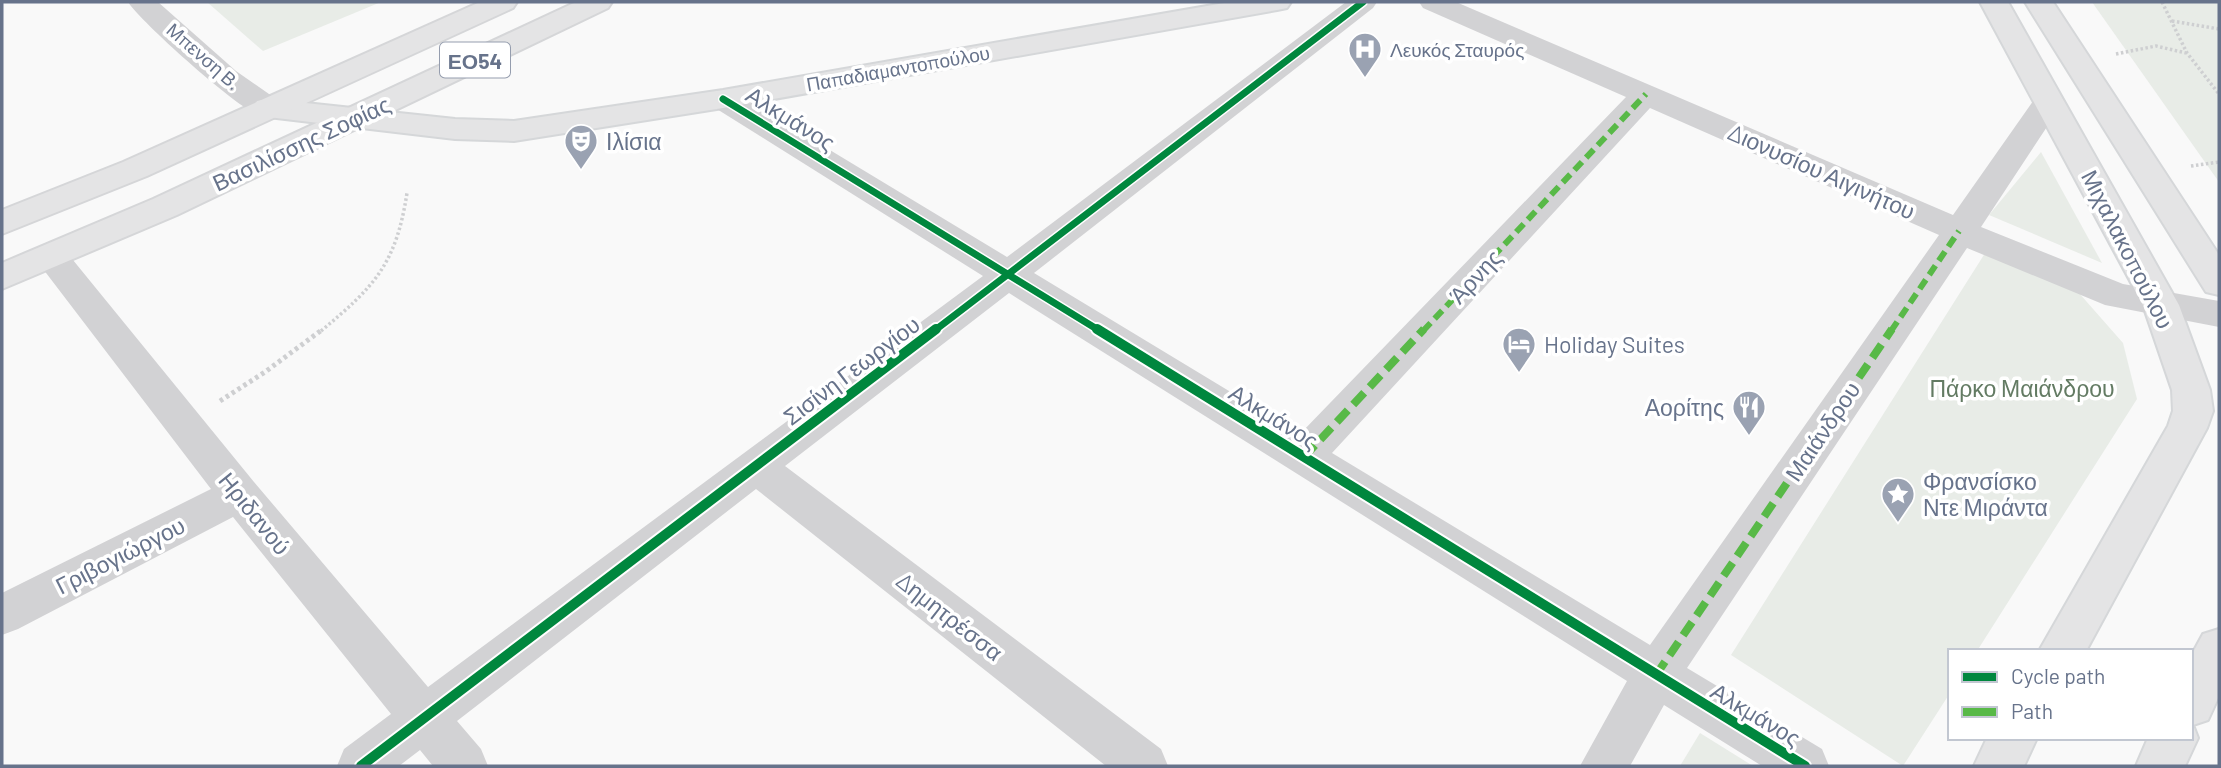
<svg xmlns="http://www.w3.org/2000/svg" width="2221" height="768" font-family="Barlow,sans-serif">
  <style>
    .green { fill: #e8ece7 }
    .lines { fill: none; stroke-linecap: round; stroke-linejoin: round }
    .secondary-casing { stroke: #d5d7d9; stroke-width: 4 }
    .primary-casing { stroke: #d5d6d8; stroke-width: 4 }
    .path-far1 { stroke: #cecfd1; stroke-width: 3.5; stroke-dasharray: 2.5 2.5; stroke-linecap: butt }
    .path { stroke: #cecfd1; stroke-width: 5; stroke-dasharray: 3.5 3.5; stroke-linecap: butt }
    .street { fill: #d2d2d4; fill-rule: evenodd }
    .secondary { fill: #e4e4e5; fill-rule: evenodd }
    .primary { fill: #e4e4e5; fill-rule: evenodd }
    .quiet-far1 { stroke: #58b947; stroke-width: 6; stroke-dasharray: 11 6; stroke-linecap: butt }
    .quiet { stroke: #58b947; stroke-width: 8; stroke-dasharray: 16 8; stroke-linecap: butt }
    .cycleway-far1-casing { stroke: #fff; stroke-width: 10 }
    .cycleway-casing { stroke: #fff; stroke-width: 14 }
    .cycleway-far1 { stroke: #00873e; stroke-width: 7 }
    .cycleway { stroke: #00873e; stroke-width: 10 }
    .labels { text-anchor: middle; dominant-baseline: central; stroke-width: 7; stroke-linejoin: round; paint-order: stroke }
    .far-poi-label { font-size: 19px; fill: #67738b; stroke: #fff; text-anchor: start }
    .far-street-label { font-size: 19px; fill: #67738b; stroke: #fff }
    .shield { fill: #fff; stroke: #959dae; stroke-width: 2 }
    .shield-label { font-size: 21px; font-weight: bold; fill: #67738b }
    .street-label { font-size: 23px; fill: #67738b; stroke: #fff }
    .poi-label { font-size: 23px; fill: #67738b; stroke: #fff; text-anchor: start }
    .park-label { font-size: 23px; fill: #637b63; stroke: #fff }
  </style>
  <rect width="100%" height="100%" fill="#f9f9f9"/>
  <g class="green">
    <path d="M207,2H381L263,51Z"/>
    <path d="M2092,2H2219V182Z"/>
    <path d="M2041,152L2102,263L1989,215Z"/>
    <path d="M1987,250L2079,293L2123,343L2137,399L1977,651H1950V693L1903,766L1731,655Z"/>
    <path d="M1700,733L1753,766H1680Z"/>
  </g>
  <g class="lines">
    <defs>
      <g id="secondary">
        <path d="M1230,2H1291L1287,8L1277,10L723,108L514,141L455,139L268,117L257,115L253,108L257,101L268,99L455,119L514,121L723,90Z"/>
        <path d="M1980,2H2008L2179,305L2210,390L2213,411L2207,428L2086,651H2039L2168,426L2173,411L2172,390L2143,305Z"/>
        <path d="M2025,2H2053L2219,255V295L2206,292Z"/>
        <path d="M2219,629V696L2208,720L2193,725L2198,738L2185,766H2136L2148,738H2191V656L2203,634Z"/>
        <path d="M1987,738H2037L2024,766H1974Z"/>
      </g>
      <g id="primary">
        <path d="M480,2H517L513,8L147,176L2,234V210L123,162Z"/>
        <path d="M576,2H612L608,8L177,215L2,289V263L153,199Z"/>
      </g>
    </defs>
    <use href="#secondary" class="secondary-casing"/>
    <use href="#primary" class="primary-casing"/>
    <g class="path-far1">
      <path d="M2162,2L2187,53L2219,94"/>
      <path d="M2172,21L2219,29"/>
      <path d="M2116,54L2156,46L2186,53"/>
      <path d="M2191,166L2219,162"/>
      <path d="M321,331C375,286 396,264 407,193"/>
    </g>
    <path class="path" d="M220,401L265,372L323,329"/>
    <g class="street">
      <path d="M128,2H158L236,71L279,101L283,108L279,115C271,117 266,118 258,115C234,105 143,24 128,2Z"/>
      <path d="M1346,2H1377L1373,8L1034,273L1300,434L1626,97L1423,8L1419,2H1456L1953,215L2038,94L2049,92L2060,94L2064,101L1981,227L2123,284L2219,301V327L2105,305L1967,248L1687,668L1822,749L1829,766H1762L1664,705L1630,766H1580L1627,681L1009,293L785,466L1161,749L1168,766H1106L756,489L457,721L481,749L488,766H433L420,750L399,766H337L344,749L391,714L233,517L18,629L2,635V593L211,489L40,265L34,257L40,249L52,245L64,249L254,482L428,687L983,276L712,106L708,99L712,92L723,90L734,92L1007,257ZM1650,108L1939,235L1650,645L1332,453Z"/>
    </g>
    <use href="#secondary" class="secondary"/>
    <use href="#primary" class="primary"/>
    <g class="quiet-far1">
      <path d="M1423,331L1646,94"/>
      <path d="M1891,331L1959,231"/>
    </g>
    <g class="quiet">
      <path d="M1304,457L1424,329"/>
      <path d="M1656,675L1892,329"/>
    </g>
    <defs>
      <g id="cycleway-far1">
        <path d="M723,99L1100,331"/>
        <path d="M934,331L1363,2"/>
      </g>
      <g id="cycleway">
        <path d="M1097,329L1805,766"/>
        <path d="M361,766L936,329"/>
      </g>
    </defs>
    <use href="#cycleway-far1" class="cycleway-far1-casing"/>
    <use href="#cycleway" class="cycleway-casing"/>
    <use href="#cycleway-far1" class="cycleway-far1"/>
    <use href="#cycleway" class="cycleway"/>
  </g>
  <defs>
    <symbol id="hospital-pin" viewBox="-11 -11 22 30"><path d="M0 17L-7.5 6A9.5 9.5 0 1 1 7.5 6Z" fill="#9aa2b2" stroke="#fff"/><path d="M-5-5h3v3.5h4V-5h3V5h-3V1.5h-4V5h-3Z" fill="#fff"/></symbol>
    <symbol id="theatre-pin" viewBox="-11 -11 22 30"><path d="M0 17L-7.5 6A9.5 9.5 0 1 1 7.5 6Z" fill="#9aa2b2" stroke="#fff"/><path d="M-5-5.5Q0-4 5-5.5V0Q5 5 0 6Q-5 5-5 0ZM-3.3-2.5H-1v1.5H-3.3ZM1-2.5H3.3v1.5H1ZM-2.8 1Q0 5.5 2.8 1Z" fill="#fff"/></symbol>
    <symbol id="hotel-pin" viewBox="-11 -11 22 30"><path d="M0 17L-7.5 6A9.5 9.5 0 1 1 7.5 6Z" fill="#9aa2b2" stroke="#fff"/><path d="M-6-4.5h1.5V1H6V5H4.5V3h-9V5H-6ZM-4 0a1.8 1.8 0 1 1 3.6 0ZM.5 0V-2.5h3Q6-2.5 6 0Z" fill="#fff"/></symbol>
    <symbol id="restaurant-pin" viewBox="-11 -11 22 30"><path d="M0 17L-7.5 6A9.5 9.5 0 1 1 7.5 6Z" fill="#9aa2b2" stroke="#fff"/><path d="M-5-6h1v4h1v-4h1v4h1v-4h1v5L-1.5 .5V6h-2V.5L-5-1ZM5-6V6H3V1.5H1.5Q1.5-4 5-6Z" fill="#fff"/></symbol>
    <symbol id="sight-pin" viewBox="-11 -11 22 30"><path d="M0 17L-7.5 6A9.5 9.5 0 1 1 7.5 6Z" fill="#9aa2b2" stroke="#fff"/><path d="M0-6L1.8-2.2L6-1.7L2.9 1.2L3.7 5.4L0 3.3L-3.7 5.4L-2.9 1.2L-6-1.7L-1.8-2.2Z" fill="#fff"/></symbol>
  </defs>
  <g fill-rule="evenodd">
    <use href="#hospital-pin" x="1346" y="30" width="38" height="52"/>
    <use href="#theatre-pin" x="562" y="122" width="38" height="52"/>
    <use href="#hotel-pin" x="1500" y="325" width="38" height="52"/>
    <use href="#restaurant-pin" x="1730" y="388" width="38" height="52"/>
    <use href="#sight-pin" x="1879" y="475" width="38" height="52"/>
  </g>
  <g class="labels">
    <g class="far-poi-label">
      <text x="1390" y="49">Λευκός Σταυρός</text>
    </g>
    <g class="far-street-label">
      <text transform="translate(204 56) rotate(41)">Μπενση Β.</text>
      <text transform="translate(898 68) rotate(-10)">Παπαδιαμαντοπούλου</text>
    </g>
    <rect class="shield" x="440" y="42.5" width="70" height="35" rx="5"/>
    <g class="shield-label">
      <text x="475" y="60">ΕΟ54</text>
    </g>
    <g class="street-label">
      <text transform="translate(791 118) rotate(32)">Αλκμάνος</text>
      <text transform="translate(301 143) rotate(-25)">Βασιλίσσης Σοφίας</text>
      <text transform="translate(1822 171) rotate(24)">Διονυσίου Αιγινήτου</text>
      <text transform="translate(2128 249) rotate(63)">Μιχαλακοπούλου</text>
      <text transform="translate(1475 276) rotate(-47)">Άρνης</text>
      <text transform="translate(851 370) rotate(-37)">Σισίνη Γεωργίου</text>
      <text transform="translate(1274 416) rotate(32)">Αλκμάνος</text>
      <text transform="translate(1822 431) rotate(-56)">Μαιάνδρου</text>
      <text transform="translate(255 513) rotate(51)">Ηριδανού</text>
      <text transform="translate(120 555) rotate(-27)">Γριβογιώργου</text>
      <text transform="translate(950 616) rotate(38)">Δημητρέσσα</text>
      <text transform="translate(1756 714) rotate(31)">Αλκμάνος</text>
    </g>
    <g class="poi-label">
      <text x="606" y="141">Ιλίσια</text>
      <text x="1544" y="344">Holiday Suites</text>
      <text x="1724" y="407" text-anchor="end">Αορίτης</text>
      <text x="1923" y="481">Φρανσίσκο<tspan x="1923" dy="26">Ντε Μιράντα</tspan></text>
    </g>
    <g class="park-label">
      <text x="2022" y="388">Πάρκο Μαιάνδρου</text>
    </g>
  </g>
  <rect width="2221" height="768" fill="none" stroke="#67738b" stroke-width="7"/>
  <rect x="1948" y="649" width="245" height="91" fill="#ffffff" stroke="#c2c7d1" stroke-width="2"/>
  <rect x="1962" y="672" width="35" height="10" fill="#00873e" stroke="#c2c7d1" stroke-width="2"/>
  <text x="2011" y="684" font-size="21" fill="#67738b">Cycle path</text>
  <rect x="1962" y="707" width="35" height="10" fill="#58b947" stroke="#c2c7d1" stroke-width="2"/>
  <text x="2011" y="719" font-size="21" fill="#67738b">Path</text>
</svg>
